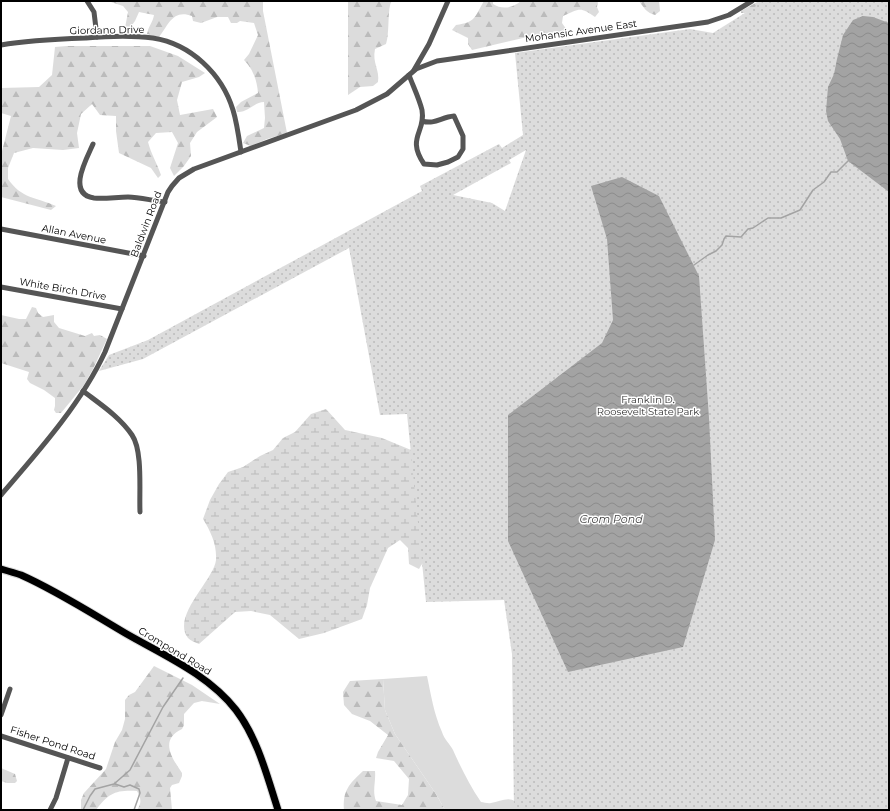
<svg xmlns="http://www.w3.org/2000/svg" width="890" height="811" font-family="Montserrat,sans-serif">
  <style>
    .grass { fill: #dcdcdc }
    .forest { fill: url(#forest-firs) }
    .wetland { fill: url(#wetland-marsh) }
    .park { fill: url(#park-dots); fill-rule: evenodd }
    .water { fill: url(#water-waves) }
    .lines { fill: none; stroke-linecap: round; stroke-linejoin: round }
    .stream { stroke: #a3a3a3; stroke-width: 1.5 }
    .highway-casing { stroke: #dbdbdb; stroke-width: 9 }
    .minor { stroke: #555; stroke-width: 5 }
    .highway { stroke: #000; stroke-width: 7 }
    .labels { text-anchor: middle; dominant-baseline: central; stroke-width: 3; stroke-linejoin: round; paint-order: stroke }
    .street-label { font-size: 10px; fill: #000; stroke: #fff }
    .park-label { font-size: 10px; fill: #333; stroke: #fff }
    .water-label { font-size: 11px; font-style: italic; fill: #444; stroke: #fff }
  </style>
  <defs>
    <pattern id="forest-firs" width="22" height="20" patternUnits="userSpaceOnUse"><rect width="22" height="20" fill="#dcdcdc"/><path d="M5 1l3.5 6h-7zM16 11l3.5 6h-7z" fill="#bbb"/></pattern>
    <pattern id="wetland-marsh" width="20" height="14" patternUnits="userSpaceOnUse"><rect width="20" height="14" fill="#dcdcdc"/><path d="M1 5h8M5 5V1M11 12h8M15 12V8" fill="none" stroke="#bbb"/></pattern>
    <pattern id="park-dots" width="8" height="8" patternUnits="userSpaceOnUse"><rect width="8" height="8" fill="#dcdcdc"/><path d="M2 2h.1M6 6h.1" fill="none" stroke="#bbb" stroke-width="1.8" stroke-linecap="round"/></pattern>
    <pattern id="water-waves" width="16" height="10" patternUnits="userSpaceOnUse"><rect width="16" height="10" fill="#a3a3a3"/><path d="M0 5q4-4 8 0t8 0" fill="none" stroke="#8b8b8b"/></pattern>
  </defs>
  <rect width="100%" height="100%" fill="#fff"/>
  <path class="grass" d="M427,676C431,695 434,714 442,732C444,739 450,744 453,750C461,768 470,786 481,802C484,802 488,804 491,803C500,802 508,796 516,802L517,810H445L436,794L395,734L385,710L383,679Z"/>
  <g class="forest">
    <path d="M108,1H263V11L287,133L267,139L251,146L243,143L247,136L264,128L265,118L264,102C254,102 248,113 237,112L236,107L241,102L258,93C257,80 253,69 244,60L249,54L258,35L254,23L240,21L237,23H231L228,17H217L201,23L193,21L192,16C173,9 169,24 159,37L147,34C148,27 153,22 154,15L139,12L135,21L129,29L125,28L128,12L123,6Z"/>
    <path d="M348,1H392C387,6 390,33 386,44L375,49C372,63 380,70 378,82L373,86L360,87L348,95Z"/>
    <path d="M484,1H493V4C502,10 513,8 521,1H598L597,7L599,12L595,17C580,6 579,9 563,16L562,23L569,33L563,35L523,38L472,50L468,44V38L452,30L456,25C476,22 474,18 484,1Z"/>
    <path d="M639,1H659L660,11L655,15C647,13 644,8 639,1Z"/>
    <path d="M759,1H784L745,13H741V11Z"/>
    <path d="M67,46H150L178,56L205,73L199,77L182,82L177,100L180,115L213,109L217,117L197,132L190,143L191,156L184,166L174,176L170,168L178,143L172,132L156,133L148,142C151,154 157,163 161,175L158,178L151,168L119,153L116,131V116L100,115L92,104L81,114L77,133L79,148L63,150L33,148L14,153L8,168V179C22,199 36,197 56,206L51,210L1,197V155L11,116L1,113V88L39,87L52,75L55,47Z"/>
    <path d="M32,307L36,308L38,313L43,317L54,315V322L59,328L85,336L92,333L94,336L100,335L107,339L93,369L84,385L61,413H56L54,410L55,406V398L44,390L30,383L27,379L29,372L1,363V315L19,319H26Z"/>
    <path d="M154,666L192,685L220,704L202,701L194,703L184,714V725L182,729C159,740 172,758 182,773V776L179,783L172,785L170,788L172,810H137C142,803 141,798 137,791C115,790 109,793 96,810H81V800L84,793L106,769L115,742L122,730L125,719V700L129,695L135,692Z"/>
    <path d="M383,679L385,710L395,734L436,794L445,810H344C342,791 350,783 363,771H375C376,782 372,791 376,801L402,805L408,795L409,779L394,761L376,758L378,752L388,735L370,721L352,714L344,705L343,692L350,681Z"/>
    <path d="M1,768L15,774L17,781L15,783H7L1,781Z"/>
  </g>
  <path class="wetland" d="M326,409L345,430L382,438L411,450L435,474L683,647L429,551L419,569L409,564L408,548L400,540L388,548L370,588L367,605L362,619L324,633L299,639L270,615L251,611L235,612L199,644C195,642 191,641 188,638C171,616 214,580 216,560C217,545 211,532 203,519L210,500L219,484L228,472L243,467L260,456L273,450L283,438L295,432L311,414Z"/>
  <path class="park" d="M764,1H889V810H514L512,654L504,600L426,602L407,414L380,415L349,248L143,359L99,371L109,355L148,340L422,191L420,186L499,144L502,148L523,135L515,53L690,29L713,33ZM526,150L505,211L492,203L453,195L511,163L509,160Z"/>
  <g class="water">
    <path d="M863,16L873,17L889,23V192L848,161L840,139L828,121L826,111L828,87L834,74L837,59L843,35L853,20Z"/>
    <path d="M622,177L659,196L699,276L709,418L715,540L683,647L568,672L508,541V415L602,343L613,320L607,239L591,186Z"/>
  </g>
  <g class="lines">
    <g class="stream">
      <path d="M694,265L708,255L716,251L722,245L724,239L726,236L741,237L748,229L753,228L768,218H781L800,210L813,190L824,182L831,172H837L848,161"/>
      <path d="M115,784L124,787L130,785L139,789L140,793L134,810"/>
      <path d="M83,810L90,796L95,789L114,784L130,770L163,707L183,678"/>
    </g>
    <defs>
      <path id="highway" d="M1,569C8,571 15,573 21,575C57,591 91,613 125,633C163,655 208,674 236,710C258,739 267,776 278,810"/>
    </defs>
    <use href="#highway" class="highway-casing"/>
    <g class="minor">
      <path d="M87,1L94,12L97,37"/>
      <path d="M1,45C29,40 58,39 86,38C108,36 131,35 153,38C191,44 222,74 233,110C237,123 239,138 241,152"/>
      <path d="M414,70L429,44L448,1"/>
      <path d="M409,75C413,86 419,98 422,110C426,133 406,137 424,164L437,165L448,162L458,157L463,149V136L454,116C441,117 435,125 422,121"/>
      <path d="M93,144C87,158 66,194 94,198C105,199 117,197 128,197C140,197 153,201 165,202"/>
      <path d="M1,229L144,256"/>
      <path d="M1,287L122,309"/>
      <path d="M83,391C100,404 120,417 132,435C143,451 139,492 140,512"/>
      <path d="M1,495C38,452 81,404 105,352L168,192L172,186L179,178L194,169L356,110L387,94L416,69L437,61L708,22L729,15L752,1"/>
      <path d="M1,715L10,689"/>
      <path d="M1,736L100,768"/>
      <path d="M50,810L56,798L68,758"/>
    </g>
    <use href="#highway" class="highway"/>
  </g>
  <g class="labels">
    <g class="street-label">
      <text transform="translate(107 30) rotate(-1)">Giordano Drive</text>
      <text transform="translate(581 31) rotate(-8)">Mohansic Avenue East</text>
      <text transform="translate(146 224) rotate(-69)">Baldwin Road</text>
      <text transform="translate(74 234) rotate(11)">Allan Avenue</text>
      <text transform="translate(63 289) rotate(10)">White Birch Drive</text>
      <text transform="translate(175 651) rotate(31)">Crompond Road</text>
      <text transform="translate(53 743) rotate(18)">Fisher Pond Road</text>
    </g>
    <g class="park-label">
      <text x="648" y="399">Franklin D.<tspan x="648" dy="12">Roosevelt State Park</tspan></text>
    </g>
    <g class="water-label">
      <text x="611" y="519">Crom Pond</text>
    </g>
  </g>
  <rect width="890" height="811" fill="none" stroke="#000000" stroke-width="4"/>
</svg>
